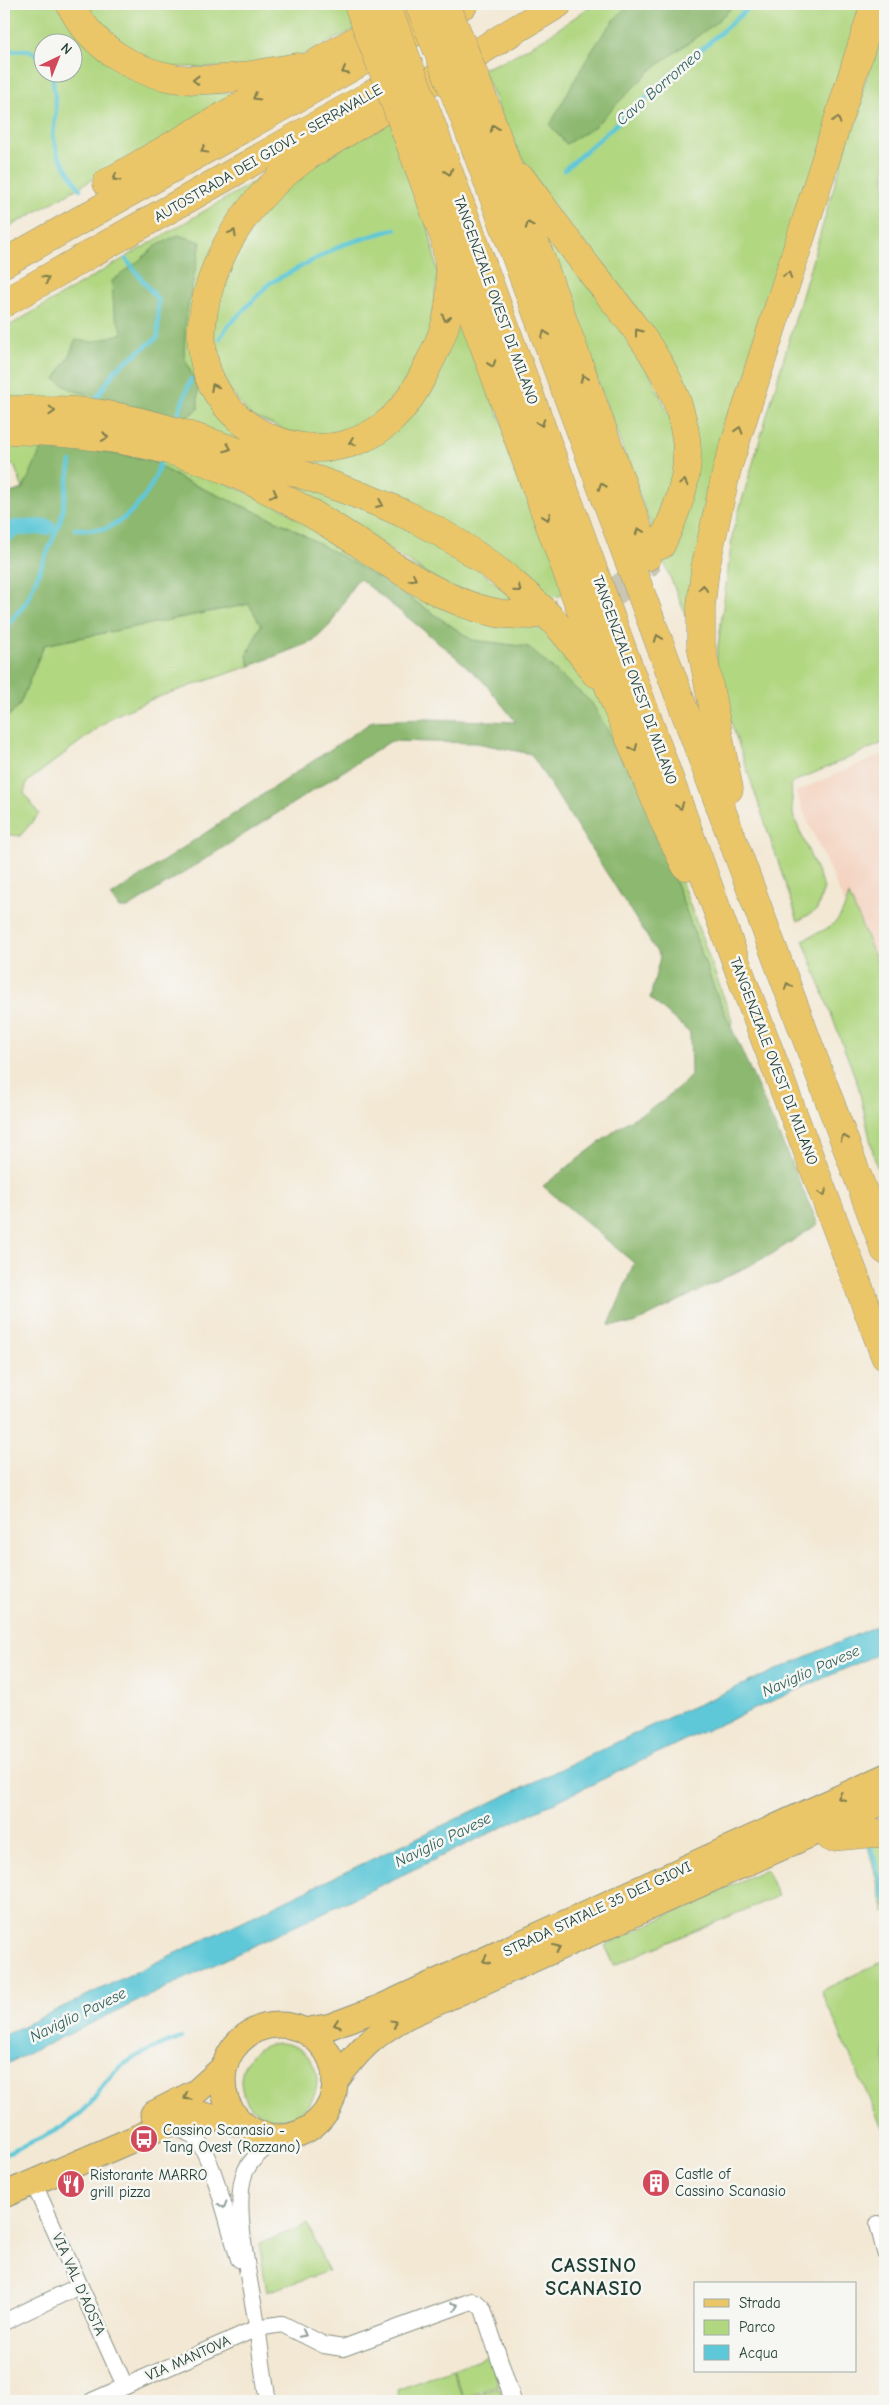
<svg xmlns="http://www.w3.org/2000/svg" width="889" height="2405" font-family="'Comic Neue',sans-serif">
  <style>
    .built { fill: #f4d3c0 }
    .green { fill: #b1d781; stroke: #688a5a; fill-rule: evenodd }
    .forest { fill: #8cb86f; stroke: #567a52 }
    .water { fill: #5ec8d8; stroke: #3e8286 }
    .lines { fill: none; stroke-linecap: round; stroke-linejoin: round }
    .stream { stroke: #5ec8d8; stroke-width: 4.5 }
    .canal { stroke: #5ec8d8; stroke-width: 16 }
    .motorway-tunnel { stroke: #c9c6b4; stroke-width: 28; stroke-dasharray: 28 14; stroke-linecap: butt }
    .minor-casing { stroke: #899284; stroke-width: 18 }
    .primary-casing { stroke: #899284; stroke-width: 27 }
    .motorway-casing { stroke: #899284; stroke-width: 29 }
    .minor { stroke: #fff; stroke-width: 16 }
    .primary { stroke: #ebc669; stroke-width: 25 }
    .motorway { stroke: #ebc669; stroke-width: 28 }
    .motorway-bridge-casing { stroke: #899284; stroke-width: 29; stroke-linecap: butt }
    .motorway-bridge { stroke: #ebc669; stroke-width: 28 }
    .oneway { stroke: #7b7b4c }
    .oneway2 { stroke: #8f9e9a }
    .labels { text-anchor: middle; dominant-baseline: central; stroke-width: 5; stroke-linejoin: round; paint-order: stroke }
    .street-label { font-size: 15px; fill: #1f3d34; stroke: #f6f6f2 }
    .poi-label { font-size: 15px; fill: #1f3d34; stroke: #f6f6f2; text-anchor: start }
    .water-label { font-size: 16px; font-style: italic; fill: #2f605d; stroke: #f6f6f2 }
    .district-label { font-size: 20px; font-weight: bold; letter-spacing: 1px; fill: #1f3d34; stroke: #f6f6f2 }
  </style>
  <rect width="100%" height="100%" fill="#f6f6f2"/>
  <filter id="ink" filterUnits="userSpaceOnUse"><feTurbulence type="fractalNoise" baseFrequency=".02" numOctaves="2"/><feDisplacementMap in="SourceGraphic" scale="10" xChannelSelector="R" yChannelSelector="G"/><feConvolveMatrix kernelMatrix="1 2 1 2 8 2 1 2 1" color-interpolation-filters="sRGB"/></filter>
  <filter id="wash" filterUnits="userSpaceOnUse"><feTurbulence type="fractalNoise" baseFrequency=".0096" numOctaves="4" result="noise"/><feDisplacementMap in="SourceGraphic" scale="20" xChannelSelector="R" yChannelSelector="G"/><feGaussianBlur stdDeviation="1.12" result="paint"/><feColorMatrix in="noise" values="0 0 0 0 0 0 0 0 0 0 0 0 0 0 0 0 0 1.4 0 .05"/><feComposite in="paint" operator="in"/></filter>
  <g filter="url(#wash)">
    <rect width="100%" height="100%" fill="#f3e8d4"/>
    <path class="built" d="M885,753V995L795,792Z"/>
    <g class="green">
      <path d="M11,4H60L187,92L231,93L240,91L241,95L4,230V23ZM42,42H72V72H42Z"/>
      <path d="M83,4H352L360,27L284,64L255,68L166,67L109,39Z"/>
      <path d="M594,4H866L691,613L686,616L661,555L694,428L526,165L509,134L482,69L504,61L545,38Z"/>
      <path d="M885,13V742L791,783L793,815L824,888L817,910L798,921L731,722L716,661L733,531Z"/>
      <path d="M390,118L421,188L438,275L430,336L413,378L367,428L306,439L249,415L229,389L217,364L211,340L219,286L246,231L294,178Z"/>
      <path d="M269,173L203,273L228,424L378,444L457,310L571,594L547,598L425,512L4,402V329Z"/>
      <path d="M538,218L636,344L675,427L677,464L654,535Z"/>
      <path d="M4,438H40L184,464L539,624L598,687L646,785L732,1020L731,1028L714,988L641,786L528,647L472,640L388,583L288,526L181,479L151,460L23,489L14,465L4,464Z"/>
      <path d="M271,471L439,537L525,607L448,586L293,491Z"/>
      <path d="M249,604L261,625L247,655L250,666L155,698L114,716L27,782L24,793L39,814L20,836L4,834V720L19,706L44,645Z"/>
      <path d="M849,895L885,981V1188L875,1161L858,1085L803,940C832,926 839,927 849,895Z"/>
      <path d="M885,1843V1913L868,1846Z"/>
      <path d="M766,1869L778,1896L614,1965L605,1945Z"/>
      <path d="M885,1960V2134L821,1991Z"/>
      <circle cx="279" cy="2081" r="38"/>
      <path d="M308,2224L328,2271L267,2292L259,2244Z"/>
      <path d="M489,2355L498,2385L464,2399L453,2369Z"/>
      <path d="M452,2369L463,2399L458,2401H401L397,2390Z"/>
      <path d="M499,2387L504,2401H464Z"/>
    </g>
    <g class="forest">
      <path d="M631,4H736L713,25L651,70L594,127L566,144L550,125C570,90 600,27 631,4Z"/>
      <path d="M178,235L201,242L186,317L184,357L198,388V409L183,420L72,390L55,379L69,357L75,340L93,342L123,333L114,312L112,281L136,263L156,246Z"/>
      <path d="M45,441L151,460L181,479L288,526L388,583L472,640L528,647L591,702L641,786L714,988L818,1224L772,1254L633,1324L609,1325L634,1263L543,1186L625,1123L659,1104L691,1076L690,1033L650,998L660,957L531,754L477,743L391,741L128,908H119L111,896L373,721L428,719L516,722L483,681L448,650L360,579L356,581L330,625L314,641L250,666L247,655L261,625L249,604L44,645L19,706L4,720V495L23,489Z"/>
    </g>
    <path class="water" d="M885,1622V1651L689,1738L4,2065V2035L674,1715Z"/>
    <g class="lines">
      <g class="stream">
        <path d="M4,48L8,51L28,50L42,58"/>
        <path d="M50,72L53,80L56,109L53,136L58,155L80,189"/>
        <path d="M564,170L753,4"/>
        <path d="M220,338L227,327L270,283L342,245L395,229"/>
        <path d="M94,402L116,369L158,337V300L126,259"/>
        <path d="M175,422L191,379"/>
        <path d="M75,529C85,529 98,531 107,528C133,517 154,489 160,462"/>
        <path d="M4,630L27,601L61,519L71,462"/>
        <path d="M871,1847L885,1900"/>
        <path d="M4,2154C31,2142 59,2132 82,2112C95,2101 101,2086 113,2074C131,2055 158,2047 181,2038"/>
      </g>
      <path class="canal" d="M4,536L16,528L47,527"/>
    </g>
  </g>
  <g filter="url(#ink)">
    <g class="lines">
      <path class="motorway-tunnel" d="M531,615C577,616 621,596 650,560"/>
      <defs>
        <g id="minor">
          <path d="M164,2126C175,2125 188,2131 196,2139C213,2156 230,2232 239,2259"/>
          <path d="M33,2182L125,2386"/>
          <path d="M878,2224L885,2252"/>
          <path d="M4,2322L79,2286"/>
          <path d="M92,2401L257,2328L282,2324L324,2345L343,2348L472,2301L477,2303L483,2309L513,2401"/>
          <path d="M268,2401C263,2374 260,2346 256,2319C250,2284 232,2202 245,2172C251,2158 268,2146 279,2137"/>
        </g>
        <g id="primary">
          <circle cx="279" cy="2081" r="56"/>
          <path d="M305,2031L331,2026L379,2008L885,1777"/>
          <path d="M335,2082C358,2050 373,2035 407,2016L885,1801"/>
          <path d="M153,2114L196,2092L225,2066"/>
          <path d="M4,2195L180,2119L200,2114L244,2125"/>
        </g>
        <g id="motorway">
          <path d="M70,4C93,50 143,79 195,80C229,81 264,72 298,67"/>
          <path d="M484,101L648,556"/>
          <path d="M462,112L885,1250"/>
          <path d="M432,126L744,984L885,1356"/>
          <path d="M408,138L615,703L668,830L686,866"/>
          <path d="M522,179C545,210 568,242 592,273C633,325 684,381 687,451C688,484 675,515 661,545"/>
          <path d="M107,183L419,4"/>
          <path d="M444,235C448,258 453,282 449,306C447,325 438,346 429,363C420,383 410,401 394,417C336,474 236,448 208,374C197,344 201,314 210,285C227,230 262,188 309,155L558,4"/>
          <path d="M4,263L464,4"/>
          <path d="M4,303L409,73"/>
          <path d="M4,410C36,410 70,409 102,414C164,424 224,447 283,468C326,483 371,498 413,518C484,553 551,607 595,673"/>
          <path d="M4,430C86,432 168,441 244,478C275,493 307,510 337,529C388,561 437,601 497,613C508,615 520,615 531,615"/>
          <path d="M729,789L701,645V606L705,569L727,469L875,4"/>
          <path d="M830,1837L875,1833L885,1834"/>
        </g>
      </defs>
      <use href="#minor" class="minor-casing"/>
      <use href="#primary" class="primary-casing"/>
      <use href="#motorway" class="motorway-casing"/>
      <use href="#minor" class="minor"/>
      <use href="#primary" class="primary"/>
      <use href="#motorway" class="motorway"/>
      <defs>
        <g id="motorway-bridge">
          <path d="M358,4L408,138"/>
          <path d="M386,4L432,126"/>
          <path d="M419,4L462,112"/>
          <path d="M446,4L484,101"/>
        </g>
      </defs>
      <use href="#motorway-bridge" class="motorway-bridge-casing"/>
      <use href="#motorway-bridge" class="motorway-bridge"/>
    </g>
    <defs><path id="oneway-chevron" d="M-2-3.5L2.5 0L-2 3.5" fill="none" stroke-width="1.6" stroke-linecap="round" stroke-linejoin="round" transform="scale(1.25)"/></defs>
    <g class="oneway">
      <use href="#oneway-chevron" transform="translate(345 71) rotate(151)"/>
      <use href="#oneway-chevron" transform="translate(196 80) rotate(-179)"/>
      <use href="#oneway-chevron" transform="translate(256 97) rotate(150)"/>
      <use href="#oneway-chevron" transform="translate(837 120) rotate(-72)"/>
      <use href="#oneway-chevron" transform="translate(494 128) rotate(-110)"/>
      <use href="#oneway-chevron" transform="translate(204 150) rotate(151)"/>
      <use href="#oneway-chevron" transform="translate(449 172) rotate(70)"/>
      <use href="#oneway-chevron" transform="translate(116 178) rotate(150)"/>
      <use href="#oneway-chevron" transform="translate(529 225) rotate(-110)"/>
      <use href="#oneway-chevron" transform="translate(233 233) rotate(-61)"/>
      <use href="#oneway-chevron" transform="translate(788 275) rotate(-72)"/>
      <use href="#oneway-chevron" transform="translate(46 279) rotate(-30)"/>
      <use href="#oneway-chevron" transform="translate(446 318) rotate(106)"/>
      <use href="#oneway-chevron" transform="translate(638 332) rotate(-126)"/>
      <use href="#oneway-chevron" transform="translate(545 334) rotate(-110)"/>
      <use href="#oneway-chevron" transform="translate(492 364) rotate(70)"/>
      <use href="#oneway-chevron" transform="translate(584 378) rotate(-110)"/>
      <use href="#oneway-chevron" transform="translate(214 387) rotate(-117)"/>
      <use href="#oneway-chevron" transform="translate(52 411) rotate(3)"/>
      <use href="#oneway-chevron" transform="translate(541 423) rotate(70)"/>
      <use href="#oneway-chevron" transform="translate(739 430) rotate(-73)"/>
      <use href="#oneway-chevron" transform="translate(105 437) rotate(10)"/>
      <use href="#oneway-chevron" transform="translate(352 442) rotate(161)"/>
      <use href="#oneway-chevron" transform="translate(228 448) rotate(20)"/>
      <use href="#oneway-chevron" transform="translate(684 483) rotate(-77)"/>
      <use href="#oneway-chevron" transform="translate(602 486) rotate(-110)"/>
      <use href="#oneway-chevron" transform="translate(274 494) rotate(27)"/>
      <use href="#oneway-chevron" transform="translate(380 504) rotate(23)"/>
      <use href="#oneway-chevron" transform="translate(547 517) rotate(70)"/>
      <use href="#oneway-chevron" transform="translate(639 531) rotate(-110)"/>
      <use href="#oneway-chevron" transform="translate(413 578) rotate(31)"/>
      <use href="#oneway-chevron" transform="translate(703 588) rotate(-84)"/>
      <use href="#oneway-chevron" transform="translate(518 589) rotate(40)"/>
      <use href="#oneway-chevron" transform="translate(658 638) rotate(-110)"/>
      <use href="#oneway-chevron" transform="translate(634 748) rotate(67)"/>
      <use href="#oneway-chevron" transform="translate(680 806) rotate(70)"/>
      <use href="#oneway-chevron" transform="translate(788 986) rotate(-110)"/>
      <use href="#oneway-chevron" transform="translate(844 1138) rotate(-110)"/>
      <use href="#oneway-chevron" transform="translate(823 1193) rotate(69)"/>
      <use href="#oneway-chevron" transform="translate(841 1797) rotate(155)"/>
      <use href="#oneway-chevron" transform="translate(557 1948) rotate(-24)"/>
      <use href="#oneway-chevron" transform="translate(486 1960) rotate(156)"/>
      <use href="#oneway-chevron" transform="translate(394 2023) rotate(-29)"/>
      <use href="#oneway-chevron" transform="translate(337 2024) rotate(161)"/>
      <use href="#oneway-chevron" transform="translate(187 2097) rotate(148)"/>
    </g>
    <g class="oneway2">
      <use href="#oneway-chevron" transform="translate(223 2205) rotate(73)"/>
      <use href="#oneway-chevron" transform="translate(455 2306) rotate(-20)"/>
      <use href="#oneway-chevron" transform="translate(303 2334) rotate(28)"/>
    </g>
  </g>
  <defs>
    <symbol id="bus-disc" viewBox="-11 -11 22 22"><circle r="9.5" fill="#d1495b" stroke="#f6f6f2"/><path d="M-5-6H5V4H4V6H2V4H-2V6H-4V4H-5ZM-3.5-4V0h7V-4ZM-3.5 1.2v1.5H-2V1.2ZM2 1.2v1.5H3.5V1.2Z" fill="#fff"/></symbol>
    <symbol id="building-disc" viewBox="-11 -11 22 22"><circle r="9.5" fill="#d1495b" stroke="#f6f6f2"/><path d="M-4-6H4V6H1V3H-1V6H-4ZM-2.5-4.3h1.7v1.8h-1.7ZM.8-4.3h1.7v1.8H.8ZM-2.5-1h1.7V.8h-1.7ZM.8-1h1.7V.8H.8Z" fill="#fff"/></symbol>
    <symbol id="restaurant-disc" viewBox="-11 -11 22 22"><circle r="9.5" fill="#d1495b" stroke="#f6f6f2"/><path d="M-5-6h1v4h1v-4h1v4h1v-4h1v5L-1.5 .5V6h-2V.5L-5-1ZM5-6V6H3V1.5H1.5Q1.5-4 5-6Z" fill="#fff"/></symbol>
  </defs>
  <g fill-rule="evenodd">
    <use href="#bus-disc" x="128" y="2123" width="32" height="32"/>
    <use href="#building-disc" x="640" y="2167" width="32" height="32"/>
    <use href="#restaurant-disc" x="55" y="2168" width="32" height="32"/>
  </g>
  <g class="labels">
    <g class="street-label">
      <text transform="translate(268 153) rotate(-30)">AUTOSTRADA DEI GIOVI - SERRAVALLE</text>
      <text transform="translate(496 300) rotate(70)">TANGENZIALE OVEST DI MILANO</text>
      <text transform="translate(635 680) rotate(70)">TANGENZIALE OVEST DI MILANO</text>
      <text transform="translate(774 1061) rotate(69)">TANGENZIALE OVEST DI MILANO</text>
      <text transform="translate(597 1909) rotate(-25)">STRADA STATALE 35 DEI GIOVI</text>
      <text transform="translate(79 2284) rotate(66)">VIA VAL D'AOSTA</text>
      <text transform="translate(188 2358) rotate(-24)">VIA MANTOVA</text>
    </g>
    <g class="poi-label">
      <text x="163" y="2130">Cassino Scanasio -<tspan x="163" dy="17">Tang Ovest (Rozzano)</tspan></text>
      <text x="675" y="2174">Castle of<tspan x="675" dy="17">Cassino Scanasio</tspan></text>
      <text x="90" y="2175">Ristorante MARRO<tspan x="90" dy="17">grill pizza</tspan></text>
    </g>
    <g class="water-label">
      <text transform="translate(659 87) rotate(-41)">Cavo Borromeo</text>
      <text transform="translate(811 1671) rotate(-24)">Naviglio Pavese</text>
      <text transform="translate(443 1840) rotate(-26)">Naviglio Pavese</text>
      <text transform="translate(78 2015) rotate(-26)">Naviglio Pavese</text>
    </g>
    <g class="district-label">
      <text x="594" y="2265">CASSINO<tspan x="594" dy="23">SCANASIO</tspan></text>
    </g>
  </g>
  <rect width="889" height="2405" fill="none" stroke="#f6f6f2" stroke-width="20"/>
  <rect x="694" y="2282" width="162" height="90" fill="#f6f6f2" stroke="#a0aca6"/>
  <rect x="704" y="2299" width="25" height="8" fill="#ebc669" stroke="#a0aca6"/>
  <text x="739" y="2308" font-size="15" fill="#1f3d34">Strada</text>
  <rect x="704" y="2320" width="25" height="15" fill="#b1d781" stroke="#a0aca6"/>
  <text x="739" y="2332" font-size="15" fill="#1f3d34">Parco</text>
  <rect x="704" y="2345" width="25" height="15" fill="#5ec8d8" stroke="#a0aca6"/>
  <text x="739" y="2358" font-size="15" fill="#1f3d34">Acqua</text>
  <g transform="translate(58 58) rotate(43)"><circle r="24" fill="#f6f6f2" stroke="#a0aca6"/>
  <path d="M0-4L9 19L0 12L-9 19Z" fill="#d1495b"/>
  <text y="-8" font-size="14" font-weight="bold" text-anchor="middle" fill="#1f3d34">N</text>
  </g>
</svg>
